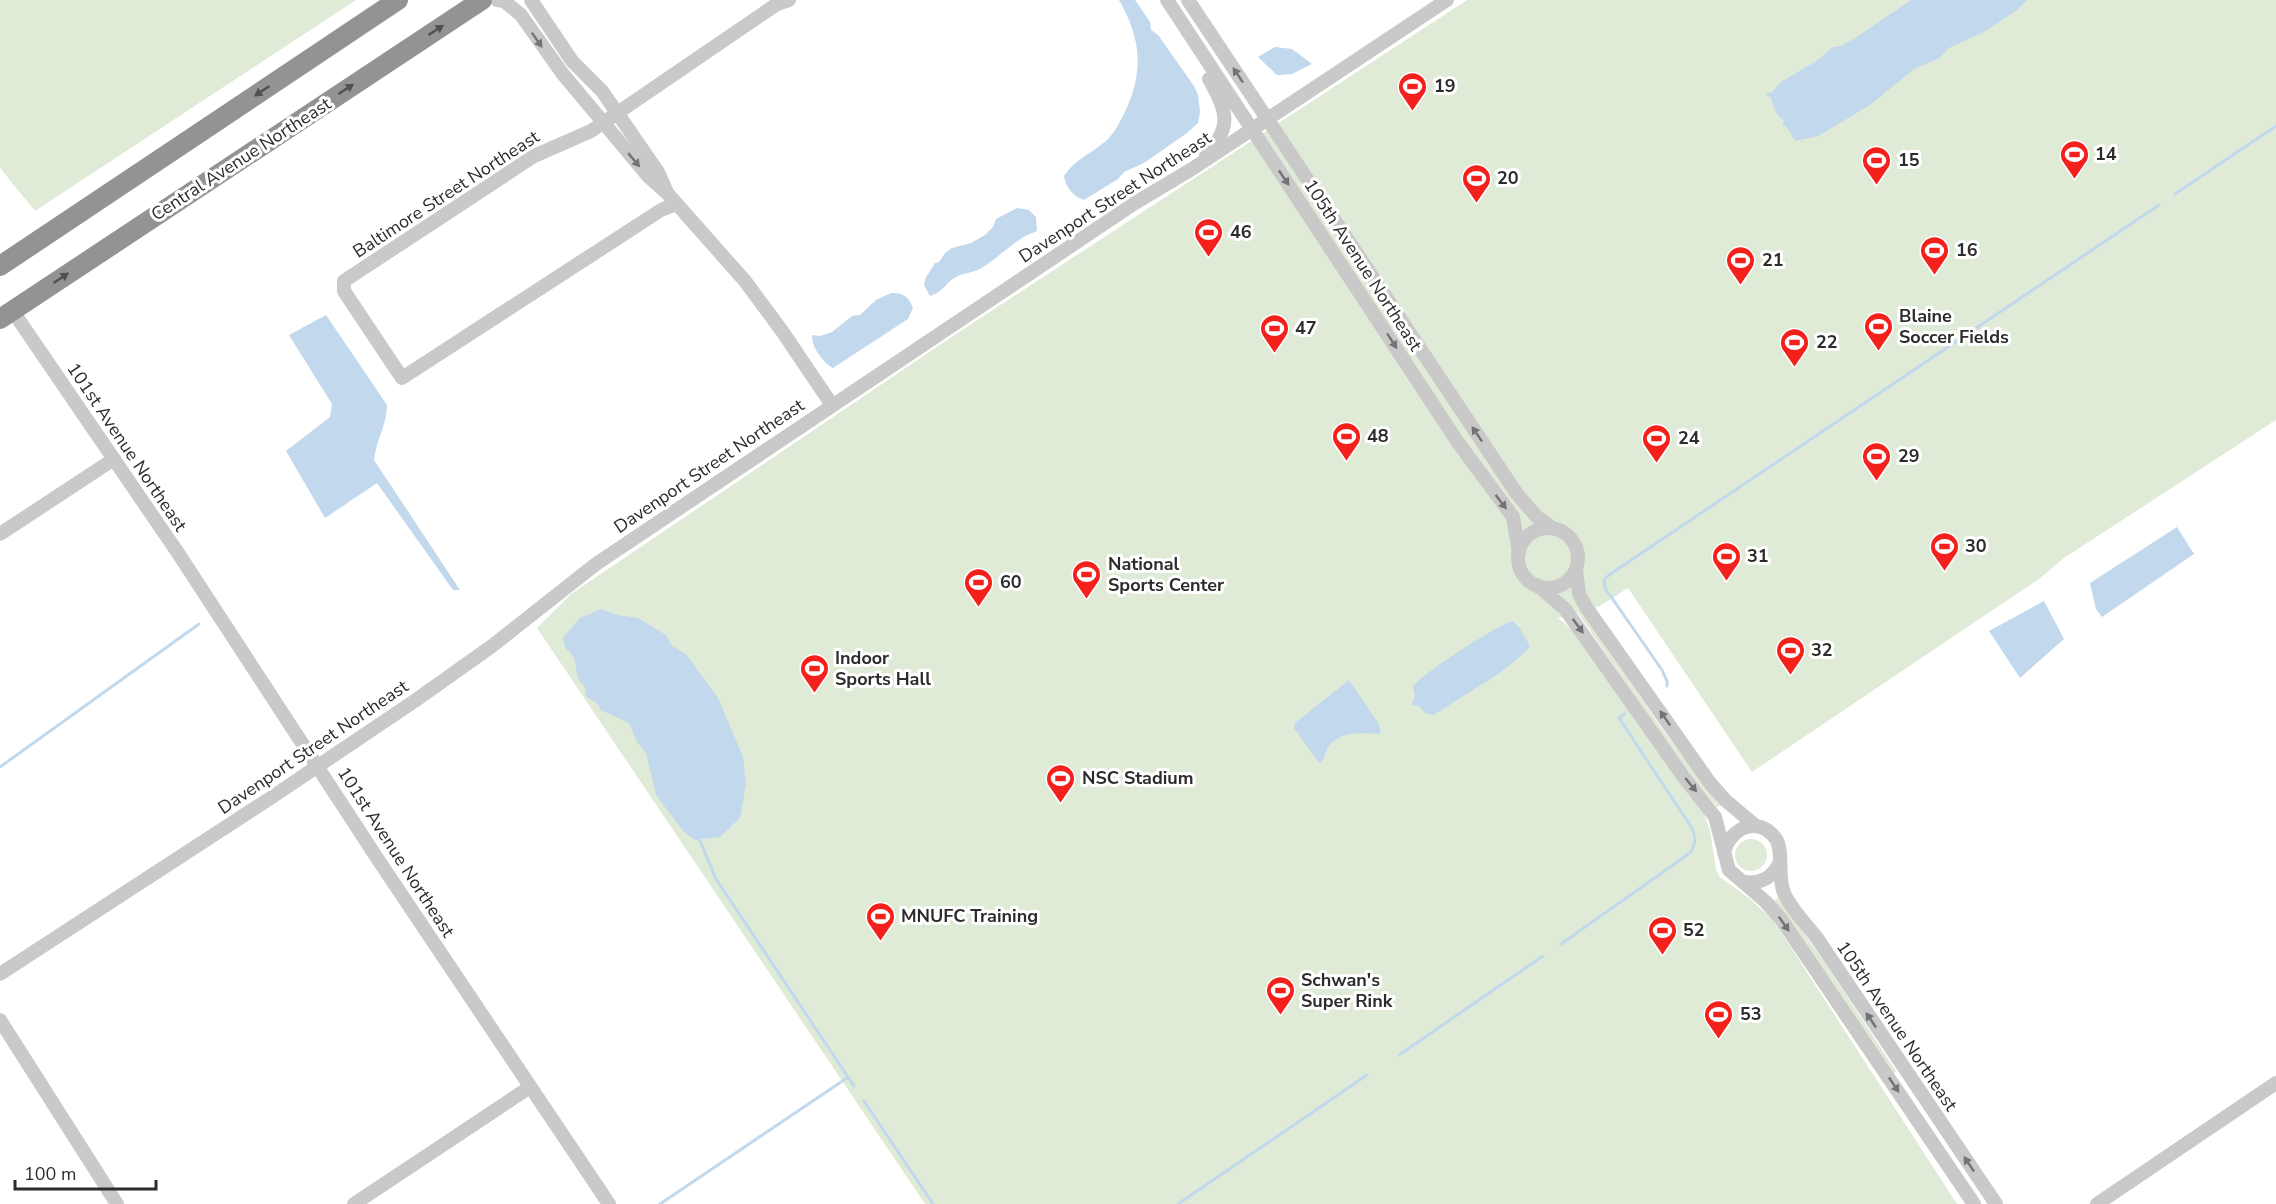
<svg xmlns="http://www.w3.org/2000/svg" width="2276" height="1204" font-family="'Nunito Sans',sans-serif">
  <style>
    .green { fill: #e0ebd7 }
    .water { fill: #c1d8ed }
    .lines { fill: none; stroke-linecap: round; stroke-linejoin: round }
    .stream { stroke: #c1d8ed; stroke-width: 3 }
    .minor { stroke: #c9c9c9; stroke-width: 14 }
    .highway { stroke: #939393; stroke-width: 20 }
    .oneway { fill: #505050 }
    .oneway2 { fill: #737373 }
    .labels { text-anchor: middle; dominant-baseline: central; stroke-width: 6; stroke-linejoin: round; paint-order: stroke }
    .poi-label { font-size: 18px; font-weight: bold; fill: #2c2c2c; stroke: #fff; text-anchor: start }
    .street-label { font-size: 18px; fill: #2c2c2c; stroke: #fff }
  </style>
  <rect width="100%" height="100%" fill="#fff"/>
  <g class="green">
    <path d="M0,0H356L35,211L0,168Z"/>
    <path d="M1467,0H2276V420L2064,558L2039,579L1752,772L1628,588L1600,606L1581,611L1663,730L1720,806L1717,807L1675,755L1578,613L1558,618L1594,648L1704,814L1710,830L1716,869L1720,877L1750,899L1771,918L1779,929L1957,1204H925L537,628L571,594L956,334Z"/>
    <circle cx="1751" cy="855" r="16"/>
    <path d="M1778,898L1826,964L1896,1071L1894,1073L1774,900Z"/>
  </g>
  <g class="water">
    <path d="M1119,0H1135L1150,22L1151,30L1158,35L1194,86L1198,95L1200,112L1198,123L1187,133L1144,163L1124,172L1118,179L1084,200C1073,196 1066,188 1064,176C1074,160 1092,153 1106,141C1114,134 1119,123 1124,114C1144,73 1142,40 1119,0Z"/>
    <path d="M1911,0H2027L2017,10L1984,32L1949,48L1940,58L1914,69L1870,105L1845,120L1818,136L1795,141L1787,127L1782,124L1784,121C1776,115 1773,107 1771,98L1767,96V93L1772,92L1781,82L1818,60L1833,47L1841,46L1855,38Z"/>
    <path d="M1275,47L1292,49L1312,64L1292,74L1277,75L1258,57Z"/>
    <path d="M1017,208L1029,210L1036,217L1037,231C1016,238 1002,255 983,267C975,273 964,272 956,277C945,283 945,291 930,296L924,285L925,279L935,263L939,262L945,253L952,248L971,243L985,235L993,227L996,219Z"/>
    <path d="M891,293C903,292 909,297 913,308L908,319L833,368C823,363 811,346 812,335L820,336L832,332L852,316L860,315L876,300Z"/>
    <path d="M326,315L387,405C387,425 376,440 374,460L460,590H453L377,483L325,518L286,451L330,417L332,404L289,335Z"/>
    <path d="M2177,527L2194,554L2102,617L2096,609L2090,583Z"/>
    <path d="M2044,601L2064,639L2020,678L1989,631Z"/>
    <path d="M601,609L617,615L638,618L666,635L672,646L686,654L718,698L743,757L746,784L740,818L720,837L695,840L684,832L656,795L646,753L637,742L629,723L601,710L598,704L586,696L585,687L578,679L574,657L565,647L563,638L580,618Z"/>
    <path d="M1513,621L1519,627L1530,646C1526,654 1487,683 1479,686L1434,715L1425,713L1419,706L1411,705L1415,697L1413,687C1418,676 1502,622 1513,621Z"/>
    <path d="M1349,680L1379,724L1381,732L1378,734C1362,733 1340,731 1328,747C1324,753 1326,759 1319,763L1294,728L1295,723Z"/>
  </g>
  <g class="lines">
    <g class="stream">
      <path d="M2175,194L2276,126"/>
      <path d="M1667,686V681L1662,670L1605,588L1604,580L1609,575L2159,205"/>
      <path d="M0,767L199,624"/>
      <path d="M698,836L716,879L854,1086"/>
      <path d="M1561,944L1690,853C1696,843 1696,838 1692,828L1619,718L1625,714"/>
      <path d="M1399,1055L1543,956"/>
      <path d="M864,1101L933,1204"/>
      <path d="M660,1204L847,1078"/>
      <path d="M1178,1204L1367,1075"/>
    </g>
    <g class="minor">
      <path d="M497,0L504,1L521,15L562,73L648,176L668,194L745,281L782,331L832,405"/>
      <path d="M531,0L572,61L602,91L658,172L666,190"/>
      <path d="M1167,0L1457,441L1513,517L1519,553"/>
      <path d="M1188,0L1517,494L1537,517L1552,528"/>
      <path d="M1206,155C1234,126 1226,110 1209,79"/>
      <path d="M676,204L661,210L402,378L344,291V281L534,156L591,131L777,4L789,0"/>
      <path d="M12,310L178,553L377,858L609,1204"/>
      <circle cx="1548" cy="558" r="30"/>
      <path d="M0,534L114,459"/>
      <path d="M1576,570L1579,594L1586,607L1710,783L1725,800L1756,826"/>
      <path d="M1537,585L1565,609L1683,776L1715,817L1729,870L1766,902L1781,919L1974,1204"/>
      <path d="M1724,852C1731,827 1759,815 1776,839C1784,852 1777,877 1784,893C1791,909 1806,924 1817,938L1996,1204"/>
      <path d="M1744,882C1760,884 1771,879 1779,864"/>
      <path d="M0,974L269,799L416,700L492,646L596,564L1135,203L1192,169L1447,0"/>
      <path d="M0,1020L117,1204"/>
      <path d="M354,1204L530,1087"/>
      <path d="M2097,1204L2276,1083"/>
    </g>
    <g class="highway">
      <path d="M0,266L398,0"/>
      <path d="M0,319L482,0"/>
    </g>
  </g>
  <defs><path id="oneway-solid" d="M-6-.8H1V-3.2L6.5 0L1 3.2V.8H-6Z" transform="scale(1.5)"/></defs>
  <g class="oneway">
    <use href="#oneway-solid" transform="translate(436 30) rotate(-33)"/>
    <use href="#oneway-solid" transform="translate(346 89) rotate(-33)"/>
    <use href="#oneway-solid" transform="translate(262 91) rotate(146)"/>
    <use href="#oneway-solid" transform="translate(61 278) rotate(-34)"/>
  </g>
  <g class="oneway2">
    <use href="#oneway-solid" transform="translate(537 40) rotate(55)"/>
    <use href="#oneway-solid" transform="translate(1238 75) rotate(-124)"/>
    <use href="#oneway-solid" transform="translate(634 160) rotate(50)"/>
    <use href="#oneway-solid" transform="translate(1284 178) rotate(56)"/>
    <use href="#oneway-solid" transform="translate(1392 341) rotate(57)"/>
    <use href="#oneway-solid" transform="translate(1477 434) rotate(-124)"/>
    <use href="#oneway-solid" transform="translate(1501 502) rotate(53)"/>
    <use href="#oneway-solid" transform="translate(1578 626) rotate(54)"/>
    <use href="#oneway-solid" transform="translate(1665 718) rotate(-125)"/>
    <use href="#oneway-solid" transform="translate(1691 785) rotate(51)"/>
    <use href="#oneway-solid" transform="translate(1784 924) rotate(55)"/>
    <use href="#oneway-solid" transform="translate(1871 1020) rotate(-124)"/>
    <use href="#oneway-solid" transform="translate(1894 1085) rotate(56)"/>
    <use href="#oneway-solid" transform="translate(1969 1164) rotate(-124)"/>
  </g>
  <defs>
    <symbol id="stadium-pin" viewBox="-11 -11 22 30"><path d="M0 17L-7.5 6A9.5 9.5 0 1 1 7.5 6Z" fill="#f4201c" stroke="#fff"/><path d="M0-5a6.5 5 0 1 0 0 10a6.5 5 0 1 0 0-10ZM-3.5-1.8h7v3.6h-7Z" fill="#fff"/></symbol>
  </defs>
  <g fill-rule="evenodd">
    <use href="#stadium-pin" x="1396" y="70" width="33" height="45"/>
    <use href="#stadium-pin" x="2058" y="138" width="33" height="45"/>
    <use href="#stadium-pin" x="1860" y="144" width="33" height="45"/>
    <use href="#stadium-pin" x="1460" y="162" width="33" height="45"/>
    <use href="#stadium-pin" x="1192" y="216" width="33" height="45"/>
    <use href="#stadium-pin" x="1918" y="234" width="33" height="45"/>
    <use href="#stadium-pin" x="1724" y="244" width="33" height="45"/>
    <use href="#stadium-pin" x="1862" y="310" width="33" height="45"/>
    <use href="#stadium-pin" x="1258" y="312" width="33" height="45"/>
    <use href="#stadium-pin" x="1778" y="326" width="33" height="45"/>
    <use href="#stadium-pin" x="1330" y="420" width="33" height="45"/>
    <use href="#stadium-pin" x="1640" y="422" width="33" height="45"/>
    <use href="#stadium-pin" x="1860" y="440" width="33" height="45"/>
    <use href="#stadium-pin" x="1928" y="530" width="33" height="45"/>
    <use href="#stadium-pin" x="1710" y="540" width="33" height="45"/>
    <use href="#stadium-pin" x="1070" y="558" width="33" height="45"/>
    <use href="#stadium-pin" x="962" y="566" width="33" height="45"/>
    <use href="#stadium-pin" x="1774" y="634" width="33" height="45"/>
    <use href="#stadium-pin" x="798" y="652" width="33" height="45"/>
    <use href="#stadium-pin" x="1044" y="762" width="33" height="45"/>
    <use href="#stadium-pin" x="864" y="900" width="33" height="45"/>
    <use href="#stadium-pin" x="1646" y="914" width="33" height="45"/>
    <use href="#stadium-pin" x="1264" y="974" width="33" height="45"/>
    <use href="#stadium-pin" x="1702" y="998" width="33" height="45"/>
  </g>
  <g class="labels">
    <g class="poi-label">
      <text x="1434" y="86">19</text>
      <text x="2095" y="154">14</text>
      <text x="1898" y="160">15</text>
      <text x="1497" y="178">20</text>
      <text x="1230" y="232">46</text>
      <text x="1956" y="250">16</text>
      <text x="1762" y="260">21</text>
      <text x="1899" y="316">Blaine<tspan x="1899" dy="21">Soccer Fields</tspan></text>
      <text x="1295" y="328">47</text>
      <text x="1816" y="342">22</text>
      <text x="1367" y="436">48</text>
      <text x="1678" y="438">24</text>
      <text x="1898" y="456">29</text>
      <text x="1965" y="546">30</text>
      <text x="1747" y="556">31</text>
      <text x="1108" y="564">National<tspan x="1108" dy="21">Sports Center</tspan></text>
      <text x="1000" y="582">60</text>
      <text x="1811" y="650">32</text>
      <text x="835" y="658">Indoor<tspan x="835" dy="21">Sports Hall</tspan></text>
      <text x="1082" y="778">NSC Stadium</text>
      <text x="901" y="916">MNUFC Training</text>
      <text x="1683" y="930">52</text>
      <text x="1301" y="980">Schwan's<tspan x="1301" dy="21">Super Rink</tspan></text>
      <text x="1740" y="1014">53</text>
    </g>
    <g class="street-label">
      <text transform="translate(241 159) rotate(-33)">Central Avenue Northeast</text>
      <text transform="translate(446 194) rotate(-33)">Baltimore Street Northeast</text>
      <text transform="translate(1115 197) rotate(-33)">Davenport Street Northeast</text>
      <text transform="translate(1363 265) rotate(57)">105th Avenue Northeast</text>
      <text transform="translate(127 447) rotate(56)">101st Avenue Northeast</text>
      <text transform="translate(709 466) rotate(-34)">Davenport Street Northeast</text>
      <text transform="translate(313 747) rotate(-34)">Davenport Street Northeast</text>
      <text transform="translate(396 852) rotate(57)">101st Avenue Northeast</text>
      <text transform="translate(1897 1026) rotate(56)">105th Avenue Northeast</text>
    </g>
  </g>
  <path d="M15 1180v9h141v-9" fill="none" stroke="#2c2c2c" stroke-width="3"/>
  <text x="24" y="1180" font-size="18" fill="#2c2c2c" stroke="#ffffff" stroke-width="4.5" paint-order="stroke">100 m</text>
</svg>
